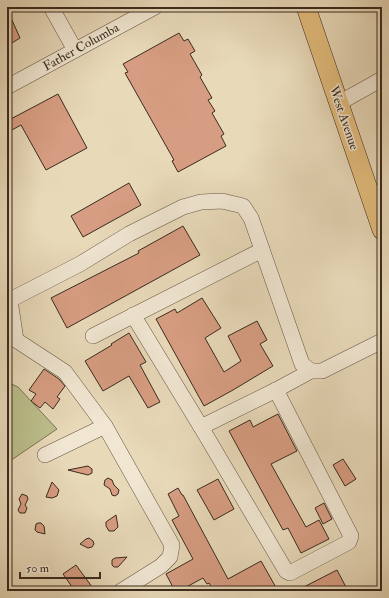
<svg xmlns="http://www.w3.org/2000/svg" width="389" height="598" font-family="'IM FELL Double Pica',serif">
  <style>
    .green { fill: #bbbe8b; stroke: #7a7455 }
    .building { fill: #d79d82; stroke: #3a2b1f }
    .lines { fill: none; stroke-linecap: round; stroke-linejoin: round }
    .minor-casing { stroke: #665646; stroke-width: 16 }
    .major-casing { stroke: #3a2b1f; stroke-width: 20 }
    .minor { stroke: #f0e6d2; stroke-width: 15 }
    .major { stroke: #e4bc7c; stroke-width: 19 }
    .labels { text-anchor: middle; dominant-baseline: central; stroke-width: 3; stroke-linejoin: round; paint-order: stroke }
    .street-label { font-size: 13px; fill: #3a2b1f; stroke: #f0e6d2 }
  </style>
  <rect width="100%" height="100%" fill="#e8d9b9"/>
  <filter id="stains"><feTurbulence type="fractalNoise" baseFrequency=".005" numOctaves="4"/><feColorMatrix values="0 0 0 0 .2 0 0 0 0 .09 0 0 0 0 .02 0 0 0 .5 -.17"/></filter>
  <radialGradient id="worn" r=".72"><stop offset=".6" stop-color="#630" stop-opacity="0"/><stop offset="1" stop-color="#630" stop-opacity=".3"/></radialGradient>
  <path class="green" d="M7,382L18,387L57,429L7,463Z"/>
  <g class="building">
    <path d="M7,9L20,38L7,46Z"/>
    <path d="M179,33L184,41L188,39L195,51L190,54L202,75L200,77L212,98L208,100L215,111L212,113L224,134L221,136L226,146L178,172L172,161L174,160L125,73L128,72L123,64Z"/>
    <path d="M58,94L87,148L46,170L21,125L10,131L7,125V121Z"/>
    <path d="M129,183L141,205L83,237L71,216Z"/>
    <path d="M183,226L200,255L67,328L51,298L139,253L138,251Z"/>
    <path d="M202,298L221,328L205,338L224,372L241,361L228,336L257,321L267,340L260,344L273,366L233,390L204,406L156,319L175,309L177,313Z"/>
    <path d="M129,333L146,362L140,365L160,402L148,408L129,376L103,391L85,361L112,345L111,344Z"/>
    <path d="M44,369L59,379L65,386L57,397L60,399L53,409L45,402L40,408L31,401L36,394L29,390Z"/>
    <path d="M278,414L297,451L271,464L306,527L319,520L329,539L301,553L288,528L283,530L229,431L250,420L253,427Z"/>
    <path d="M343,459L356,479L345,486L333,465Z"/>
    <path d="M88,466L92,469V473L88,475L68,470Z"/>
    <path d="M108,478L112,480L114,485L119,490L118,494L115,496L112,495L110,489L104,485L105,480Z"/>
    <path d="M218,479L234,509L214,520L197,490Z"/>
    <path d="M52,482L59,490L57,496L52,498L46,497Z"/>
    <path d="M178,488L182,495H183L228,579L261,561L278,591H214L209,583L207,584L203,578L179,591H175L166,574L193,559L172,520L179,516L168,494Z"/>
    <path d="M22,494L27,496L28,499L25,505L27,508L25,513H20L18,510L21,504L19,499Z"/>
    <path d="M324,503L332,519L323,524L315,508Z"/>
    <path d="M116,515L118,527L114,531H109L106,526V522Z"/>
    <path d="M38,523H41L44,526L45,534L37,532L35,530L36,524Z"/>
    <path d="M89,538L93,541L94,544L92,547L88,548L80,544L86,539Z"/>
    <path d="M127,557L118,567H114L112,565V560L115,558Z"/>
    <path d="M76,565L95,591H75L63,574Z"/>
    <path d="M337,570L347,589L343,591H296Z"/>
  </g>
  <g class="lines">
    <defs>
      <g id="minor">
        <path d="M51,7L75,50"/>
        <path d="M7,87L155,7"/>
        <path d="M339,103L382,79"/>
        <path d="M133,315L201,427L276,390L311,371H322L382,341"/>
        <path d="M93,336L262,250"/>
        <path d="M201,427L286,571L290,573L349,542L351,536L276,390"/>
        <path d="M45,455L105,426"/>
        <path d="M121,591L161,566L170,557L172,545L105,426L65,372L16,340L10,300L80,264L129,234L183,207L201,202L222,201L243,206L251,218L302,364L311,371"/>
      </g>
      <path id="major" d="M306,7L382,230"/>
    </defs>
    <use href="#minor" class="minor-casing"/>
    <use href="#major" class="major-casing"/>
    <use href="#minor" class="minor"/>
    <use href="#major" class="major"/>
  </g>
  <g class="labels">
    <g class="street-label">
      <text transform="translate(81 47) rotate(-29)">Father Columba</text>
      <text transform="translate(344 118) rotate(71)">West Avenue</text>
    </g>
  </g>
  <rect width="389" height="598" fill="none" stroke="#e8d9b9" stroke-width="24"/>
  <rect x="8" y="8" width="373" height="582" fill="none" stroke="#3a2b1f" stroke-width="2"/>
  <rect x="12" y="12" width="365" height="574" fill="none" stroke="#3a2b1f"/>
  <path d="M20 572v6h80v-6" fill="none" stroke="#3a2b1f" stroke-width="2"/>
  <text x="26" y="572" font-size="12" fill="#3a2b1f" stroke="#f0e6d2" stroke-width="3" paint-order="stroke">50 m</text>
  <rect width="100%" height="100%" filter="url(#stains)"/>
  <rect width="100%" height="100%" fill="url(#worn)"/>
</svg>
